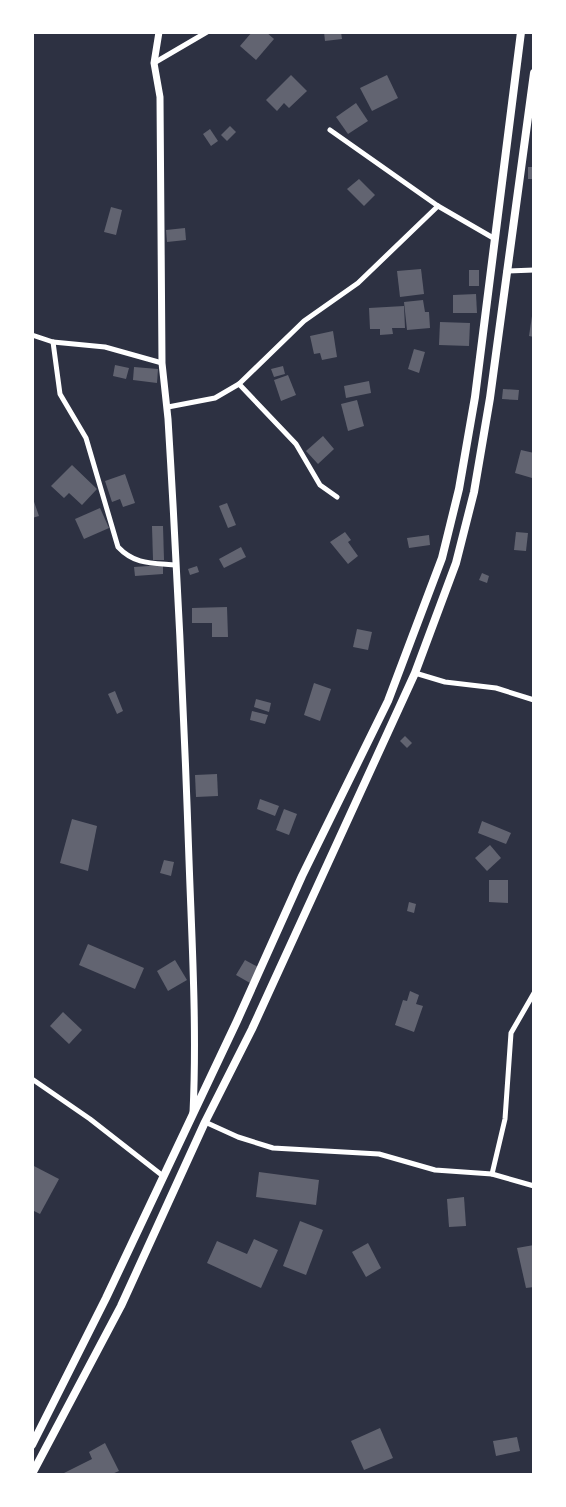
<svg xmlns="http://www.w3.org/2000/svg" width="566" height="1507" font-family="'Roboto Condensed',sans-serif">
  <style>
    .building { fill: #626471 }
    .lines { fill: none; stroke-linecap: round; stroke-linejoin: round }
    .minor { stroke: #fff; stroke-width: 5 }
    .secondary { stroke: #fff; stroke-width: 7 }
    .primary { stroke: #fff; stroke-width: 8 }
  </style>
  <rect width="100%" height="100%" fill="#2d3142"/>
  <g class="building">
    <path d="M252,32H266L274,39L256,60L240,46Z"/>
    <path d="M324,32H341L342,39L325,41Z"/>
    <path d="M291,75L307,91L289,108L284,103L277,111L266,100Z"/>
    <path d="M387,75L398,98L372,111L360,88Z"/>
    <path d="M356,103L368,121L348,134L336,117Z"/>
    <path d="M230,126L236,132L227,141L221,135Z"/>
    <path d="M210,129L218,141L211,146L203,134Z"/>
    <rect x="528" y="167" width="6" height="12"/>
    <path d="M359,179L375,195L364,206L347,189Z"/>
    <path d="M111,207L122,210L116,235L104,232Z"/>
    <path d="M185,228L186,240L167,242L166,230Z"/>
    <path d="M421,269L424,294L400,297L397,271Z"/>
    <rect x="469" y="270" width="10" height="16"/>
    <path d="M476,294L477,313H453V295Z"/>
    <path d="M423,300L425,312H429L430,328L407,330L404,302Z"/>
    <path d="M404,306L405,328H392L393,334L380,335V329H370L369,308Z"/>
    <path d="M532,316H534V337L529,336Z"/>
    <path d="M440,322L470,323L469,346L439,345Z"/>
    <path d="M333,331L337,357L322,360L320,353L314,354L310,336Z"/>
    <path d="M414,349L425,352L419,373L408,369Z"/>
    <path d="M115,365L129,368L126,379L113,376Z"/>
    <path d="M283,366L285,374L274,377L271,369Z"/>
    <path d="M134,367L158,369L157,383L133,380Z"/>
    <path d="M288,375L296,395L281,401L274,380Z"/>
    <path d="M369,381L371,393L346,398L344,386Z"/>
    <path d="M503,389L519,390L518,400L502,399Z"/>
    <path d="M357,400L364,426L348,431L341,404Z"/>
    <path d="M323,436L334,449L318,464L306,451Z"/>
    <path d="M521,450L534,453L532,478L515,473Z"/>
    <path d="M72,465L97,489L82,505L69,493L64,498L51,486Z"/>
    <path d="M125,474L135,503L123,507L120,499L112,502L105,481Z"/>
    <path d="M32,496L39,516L32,518Z"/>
    <path d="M227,503L236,525L228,528L219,506Z"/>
    <path d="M100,508L109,528L84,539L75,519Z"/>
    <path d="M152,526H163L164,560H153Z"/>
    <path d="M345,532L351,540L348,542L358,556L348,564L330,542Z"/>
    <path d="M516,532L528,533L526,551L514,550Z"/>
    <path d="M429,535L430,545L409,548L407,538Z"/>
    <path d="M241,547L246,557L224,568L219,559Z"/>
    <path d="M163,565V574L135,576L134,567Z"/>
    <path d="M197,566L199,572L190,575L188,569Z"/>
    <path d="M482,573L489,576L487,583L479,580Z"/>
    <path d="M227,607L228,637H212V623H192V608Z"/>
    <path d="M357,629L372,632L368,650L353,647Z"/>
    <path d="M314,683L331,689L320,721L304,715Z"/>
    <path d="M115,691L123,711L117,714L108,694Z"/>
    <path d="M256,699L271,703L269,712L254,707Z"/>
    <path d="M252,711L268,715L265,724L250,720Z"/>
    <path d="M405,736L412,743L407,748L400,741Z"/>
    <path d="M217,774L218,796L196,797L195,775Z"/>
    <path d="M260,799L279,806L275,816L257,809Z"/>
    <path d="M284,809L297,814L289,835L276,830Z"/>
    <path d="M72,819L97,826L88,871L60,863Z"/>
    <path d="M482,821L511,833L506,844L478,833Z"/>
    <path d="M490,845L501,858L487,871L475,858Z"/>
    <path d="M164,860L174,862L171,876L160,873Z"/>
    <path d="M489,880H508V903L489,902Z"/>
    <path d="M409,902L416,904L414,913L407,911Z"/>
    <path d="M88,944L144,968L135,989L79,965Z"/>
    <path d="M175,960L187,980L168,991L157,971Z"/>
    <path d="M245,960L258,967L250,983L236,975Z"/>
    <path d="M410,991L419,995L416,1004L423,1006L414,1032L395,1025L403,1000L407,1001Z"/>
    <path d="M63,1012L82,1030L69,1044L50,1026Z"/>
    <path d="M32,1165L59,1179L40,1214L32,1210Z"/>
    <path d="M259,1172L319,1180L316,1205L256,1197Z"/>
    <path d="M464,1197L466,1226L449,1227L447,1199Z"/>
    <path d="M300,1221L323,1230L306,1275L283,1266Z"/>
    <path d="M254,1239L278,1250L261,1288L207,1263L217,1241L247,1254Z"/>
    <path d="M368,1243L381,1268L366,1277L352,1252Z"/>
    <path d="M534,1245V1287L526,1288L517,1248Z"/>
    <path d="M380,1428L393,1458L364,1470L351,1441Z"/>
    <path d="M517,1437L520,1451L496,1456L493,1441Z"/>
    <path d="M105,1443L119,1471L112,1474H62L92,1459L89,1452Z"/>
  </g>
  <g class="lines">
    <g class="minor">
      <path d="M154,63L207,32"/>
      <path d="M330,130L438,206L495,239"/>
      <path d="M506,271L534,270"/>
      <path d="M32,335L53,342L105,347L162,363"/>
      <path d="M53,342L60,394L86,438L118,547C135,565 152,563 176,565"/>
      <path d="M239,384L296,444L320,485L337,497"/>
      <path d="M168,407L215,398L239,384L304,321L358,283L438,206"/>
      <path d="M415,673L445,682L496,688L534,700"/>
      <path d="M32,1079L90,1119L163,1176"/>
      <path d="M205,1122L238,1137L273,1148L379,1154L435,1170L492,1174L534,1186"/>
      <path d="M492,1174L505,1119L511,1033L534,993"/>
    </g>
    <path class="secondary" d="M159,32L154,63L160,97L162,363L168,419C177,566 184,713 189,860C192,944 197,1028 193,1113"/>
    <g class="primary">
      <path d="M32,1445L106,1298L237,1021L302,876L388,701L442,558L459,489L475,397L521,32"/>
      <path d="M32,1474L121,1306L205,1122L252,1029L415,673L456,563L474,492L490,398L534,73"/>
    </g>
  </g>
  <rect width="566" height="1507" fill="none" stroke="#ffffff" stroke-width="68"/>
</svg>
